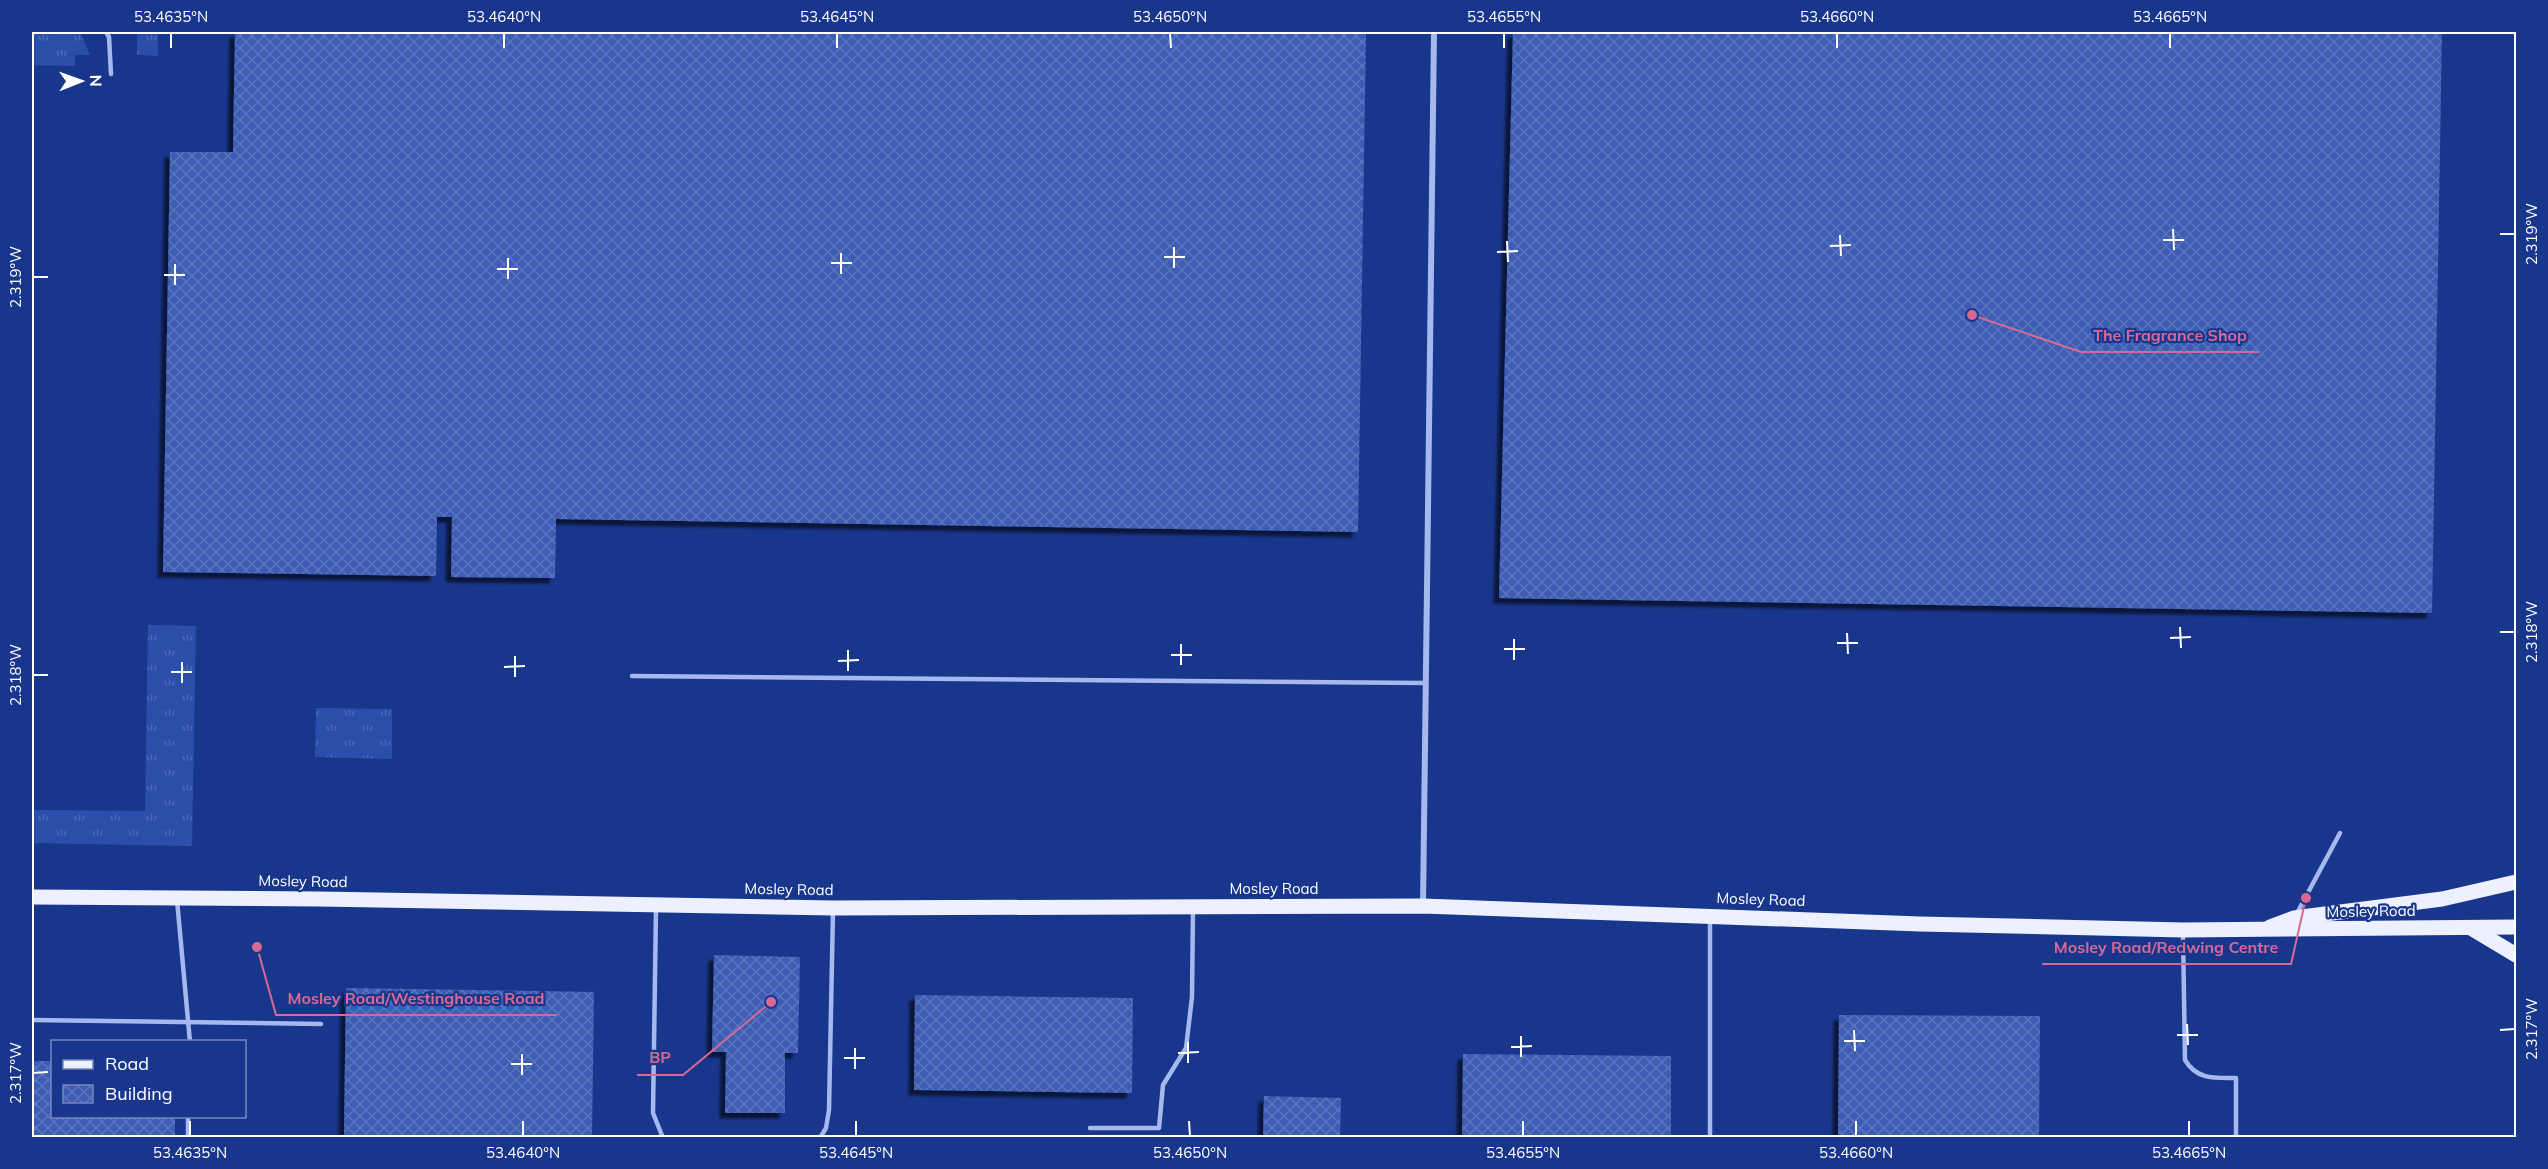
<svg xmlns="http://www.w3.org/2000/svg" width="2548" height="1169" font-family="Mulish,sans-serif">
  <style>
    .grass { fill: url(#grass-tufts) }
    .building { fill: url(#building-cross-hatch); filter: url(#shadow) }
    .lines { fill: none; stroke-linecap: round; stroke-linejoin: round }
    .lane { stroke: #a5b9ee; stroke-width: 4.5 }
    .street { stroke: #a5b9ee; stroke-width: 6 }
    .primary { stroke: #ecf0ff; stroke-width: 15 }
    .ticks { fill: none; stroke: #fff; stroke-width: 2 }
    .labels { text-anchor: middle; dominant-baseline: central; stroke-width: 4.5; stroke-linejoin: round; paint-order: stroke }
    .street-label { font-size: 15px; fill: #fff; stroke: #19368d }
    .leader { fill: none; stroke: #d76994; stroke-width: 2 }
    .callout-dot { fill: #d76994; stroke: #19368d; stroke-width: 2 }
    .callout-label { font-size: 16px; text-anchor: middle; font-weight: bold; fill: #d76994; stroke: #19368d; stroke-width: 4.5; stroke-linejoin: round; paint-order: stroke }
    .neatline { fill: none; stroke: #fff; stroke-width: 2 }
    .ticks-label { font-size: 15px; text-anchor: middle; fill: #fff }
  </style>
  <defs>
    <pattern id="grass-tufts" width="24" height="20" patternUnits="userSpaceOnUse" patternTransform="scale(1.5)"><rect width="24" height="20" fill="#2c4eab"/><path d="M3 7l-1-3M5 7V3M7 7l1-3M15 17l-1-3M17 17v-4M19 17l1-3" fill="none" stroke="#4c69b8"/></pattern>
    <pattern id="building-cross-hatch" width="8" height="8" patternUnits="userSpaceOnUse" patternTransform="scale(1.5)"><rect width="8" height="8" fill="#3e5cb3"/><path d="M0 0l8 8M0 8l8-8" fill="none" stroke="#5b74be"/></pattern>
    <filter id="shadow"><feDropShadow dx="-5.5" dy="5.5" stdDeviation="1.5" flood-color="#0009"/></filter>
  </defs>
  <rect width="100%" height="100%" fill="#19368d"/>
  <g class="grass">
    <path d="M32,32H80L90,55H75V66L32,65Z"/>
    <path d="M137,32H158V56L137,55Z"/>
    <path d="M148,625L196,626L192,846L32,843V810L145,811Z"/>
    <path d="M316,708L392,709V759L315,757Z"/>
  </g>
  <g class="building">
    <path d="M235,32H1366L1358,532L556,519L555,578L451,577L452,517H437L436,576L163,572L170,152H233Z"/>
    <path d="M1513,32H2442L2432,613L1499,598Z"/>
    <path d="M714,955L800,957L798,1053H785V1113H725L726,1052H712Z"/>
    <path d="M346,988L594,992L592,1138H344Z"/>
    <path d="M915,995L1133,998L1132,1093L914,1090Z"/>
    <path d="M1839,1015L2040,1016L2039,1138H1838Z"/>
    <path d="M1463,1054L1671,1056V1138H1462Z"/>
    <path d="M32,1061H52V1116H175V1138H32Z"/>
    <path d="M1264,1096L1341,1098L1340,1138H1263Z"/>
  </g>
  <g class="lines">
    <g class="lane">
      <path d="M106,32L109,37L111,74"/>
      <path d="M632,676L1425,683"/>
      <path d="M177,900L190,1042"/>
      <path d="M656,909L653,1113L663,1138"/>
      <path d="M2296,915L2340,833"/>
      <path d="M1710,918V1138"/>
      <path d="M2183,933L2185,1060C2197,1080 2214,1078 2236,1078V1138"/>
      <path d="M32,1020L321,1024"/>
      <path d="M1090,1128H1159L1163,1085L1186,1048L1192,997L1193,908"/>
      <path d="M188,1138V1116"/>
      <path d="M820,1138L826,1128L829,1110L833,911"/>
    </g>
    <path class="street" d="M1423,906L1434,32"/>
    <g class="primary">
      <path d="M32,897L319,899L833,908L1423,906L1920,924L2183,930L2516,927"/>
      <path d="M2270,927L2294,918L2442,899L2516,882"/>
      <path d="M2471,928L2516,955"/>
    </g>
  </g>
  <path class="ticks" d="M171,33V48M504,33V48M837,33V48M1170,33L1171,48M1504,33V48M1837,33V48M2170,33V48M2173,229L2174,250M2500,234H2515M1840,235L1841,256M2163,240H2184M1507,241L1508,262M1830,246L1851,245M1174,247V268M1497,252L1518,251M841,253V274M1164,257H1185M508,258V279M831,263H852M175,264V285M497,269H518M164,275H185M33,277H48M2180,627L2181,648M2500,632H2515M1847,633L1848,654M2170,638L2191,637M1514,639V660M1837,643H1858M1181,644V665M1504,649H1525M848,650V671M1171,655H1192M515,656V677M838,661L859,660M182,662V683M504,667L525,666M171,672H192M33,675H48M2187,1024L2188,1045M1854,1030L1855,1051M2500,1030L2515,1029M2177,1035H2198M1521,1036V1057M1844,1041H1865M1188,1042V1063M1511,1047L1532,1046M855,1048V1069M1178,1053L1199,1052M522,1054V1075M844,1058H865M511,1064H532M33,1073L48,1072M190,1121V1136M523,1121V1136M856,1121V1136M1189,1121L1190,1136M1523,1121V1136M1856,1121V1136M2189,1121V1136"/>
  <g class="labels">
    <g class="street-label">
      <text transform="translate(303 881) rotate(1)">Mosley Road</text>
      <text x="1274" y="888">Mosley Road</text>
      <text transform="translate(789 889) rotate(1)">Mosley Road</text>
      <text transform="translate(1761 899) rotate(2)">Mosley Road</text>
      <text transform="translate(2371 911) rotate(-1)">Mosley Road</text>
    </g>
  </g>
  <path class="leader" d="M1972 315L2081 352H2259M2306 898L2291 964H2042M257 947L276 1015H557M771 1002L683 1075H637"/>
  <g class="callout-dot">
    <circle cx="1972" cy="315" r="6"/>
    <circle cx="2306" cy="898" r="6"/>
    <circle cx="257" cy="947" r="6"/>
    <circle cx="771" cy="1002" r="6"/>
  </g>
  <g class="callout-label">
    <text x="2170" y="341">The Fragrance Shop</text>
    <text x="2166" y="953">Mosley Road/Redwing Centre</text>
    <text x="416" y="1004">Mosley Road/Westinghouse Road</text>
    <text x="660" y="1063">BP</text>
  </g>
  <rect width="2548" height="1169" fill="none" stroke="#19368d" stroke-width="66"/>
  <rect x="51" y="1040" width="195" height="78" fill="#19368d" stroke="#7586bb" stroke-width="1.5"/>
  <rect x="63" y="1060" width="30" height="9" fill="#ecf0ff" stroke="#7586bb" stroke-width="1.5"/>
  <text x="105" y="1070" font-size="18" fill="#ffffff">Road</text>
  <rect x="63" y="1085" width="30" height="18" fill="url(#building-cross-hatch)" stroke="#7586bb" stroke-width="1.5"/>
  <text x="105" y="1100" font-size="18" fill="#ffffff">Building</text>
  <g transform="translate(81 81) rotate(89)" stroke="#19368d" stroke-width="4.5" paint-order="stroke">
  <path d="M0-4.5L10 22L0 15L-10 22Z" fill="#ffffff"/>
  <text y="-9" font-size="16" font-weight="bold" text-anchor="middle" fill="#ffffff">N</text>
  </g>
  <rect x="33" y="33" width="2482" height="1103" class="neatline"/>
  <g class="ticks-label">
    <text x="171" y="22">53.4635°N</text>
    <text x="504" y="22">53.4640°N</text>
    <text x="837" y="22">53.4645°N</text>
    <text x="1170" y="22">53.4650°N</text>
    <text x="1504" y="22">53.4655°N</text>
    <text x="1837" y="22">53.4660°N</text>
    <text x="2170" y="22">53.4665°N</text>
    <text transform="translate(2532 234) rotate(-90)" y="5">2.319°W</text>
    <text transform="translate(16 277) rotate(-90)" y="5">2.319°W</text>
    <text transform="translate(2532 632) rotate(-90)" y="5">2.318°W</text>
    <text transform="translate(16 675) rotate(-90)" y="5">2.318°W</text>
    <text transform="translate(2532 1029) rotate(-90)" y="5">2.317°W</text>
    <text transform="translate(16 1073) rotate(-90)" y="5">2.317°W</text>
    <text x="190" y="1158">53.4635°N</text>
    <text x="523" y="1158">53.4640°N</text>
    <text x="856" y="1158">53.4645°N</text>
    <text x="1190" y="1158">53.4650°N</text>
    <text x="1523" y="1158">53.4655°N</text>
    <text x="1856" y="1158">53.4660°N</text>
    <text x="2189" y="1158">53.4665°N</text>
  </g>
</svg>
